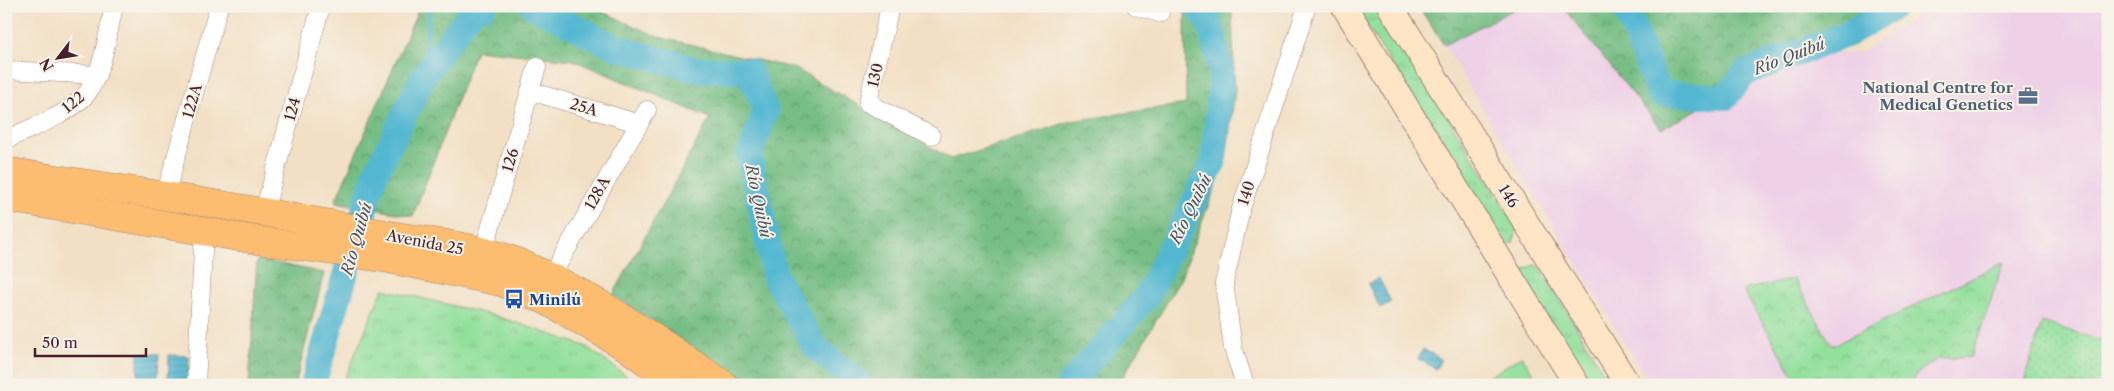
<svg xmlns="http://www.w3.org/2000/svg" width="2114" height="391" font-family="'Libre Caslon Text',serif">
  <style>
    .built { fill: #eed0e7 }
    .grass { fill: url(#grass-tufts); stroke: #6e8064 }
    .forest { fill: url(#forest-crowns); stroke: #606e58 }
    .park { fill: url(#park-crowns); stroke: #6e8064 }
    .garden { fill: url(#garden-dots); stroke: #6e8064 }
    .pitch { fill: #93e09d; stroke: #6e8064 }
    .water { fill: url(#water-rules); stroke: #4e6b7e }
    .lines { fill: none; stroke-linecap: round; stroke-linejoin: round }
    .stream { stroke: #53b7d1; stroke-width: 4.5 }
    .river { stroke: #53b7d1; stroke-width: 26 }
    .street-casing { stroke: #9e8078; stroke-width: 19 }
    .secondary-casing { stroke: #9e8078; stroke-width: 27 }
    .primary-casing { stroke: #9e8078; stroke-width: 29 }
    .street { stroke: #fff; stroke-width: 18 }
    .secondary { stroke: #fee5c5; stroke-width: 25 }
    .primary { stroke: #fcbd6f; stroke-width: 28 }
    .labels { text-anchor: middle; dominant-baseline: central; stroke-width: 4; stroke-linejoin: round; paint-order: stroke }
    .street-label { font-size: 15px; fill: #4a1f2b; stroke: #f7f3e8 }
    .service-label { font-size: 15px; font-weight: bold; fill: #4e5e75; stroke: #f7f3e8; text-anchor: end }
    .transit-label { font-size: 15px; font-weight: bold; fill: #164399; stroke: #f7f3e8; text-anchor: start }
    .water-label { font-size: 16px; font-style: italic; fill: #4d5465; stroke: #f7f3e8 }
  </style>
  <defs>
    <pattern id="grass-tufts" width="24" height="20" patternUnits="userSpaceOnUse" patternTransform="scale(1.25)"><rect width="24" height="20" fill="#93e09d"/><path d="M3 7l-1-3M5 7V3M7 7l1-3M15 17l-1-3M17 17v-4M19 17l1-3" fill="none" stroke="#80c087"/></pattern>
    <pattern id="forest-crowns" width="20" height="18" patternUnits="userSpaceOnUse" patternTransform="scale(1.25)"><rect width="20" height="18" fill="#76be84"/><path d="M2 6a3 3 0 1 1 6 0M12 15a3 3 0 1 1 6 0" fill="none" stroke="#639a6c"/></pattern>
    <pattern id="park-crowns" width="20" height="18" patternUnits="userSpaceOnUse" patternTransform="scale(1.25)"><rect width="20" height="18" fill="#93e09d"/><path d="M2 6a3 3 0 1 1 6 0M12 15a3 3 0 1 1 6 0" fill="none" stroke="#80c087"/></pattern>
    <pattern id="garden-dots" width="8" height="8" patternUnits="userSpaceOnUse" patternTransform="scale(1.25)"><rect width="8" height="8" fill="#93e09d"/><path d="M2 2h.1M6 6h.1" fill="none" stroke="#80c087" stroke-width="1.8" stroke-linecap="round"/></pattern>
    <pattern id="water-rules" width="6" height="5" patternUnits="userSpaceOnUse" patternTransform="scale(1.25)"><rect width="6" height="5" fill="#53b7d1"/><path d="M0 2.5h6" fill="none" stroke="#4794aa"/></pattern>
  </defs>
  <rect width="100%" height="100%" fill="#f7f3e8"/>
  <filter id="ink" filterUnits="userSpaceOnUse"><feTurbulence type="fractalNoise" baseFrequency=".02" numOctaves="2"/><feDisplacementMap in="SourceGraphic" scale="10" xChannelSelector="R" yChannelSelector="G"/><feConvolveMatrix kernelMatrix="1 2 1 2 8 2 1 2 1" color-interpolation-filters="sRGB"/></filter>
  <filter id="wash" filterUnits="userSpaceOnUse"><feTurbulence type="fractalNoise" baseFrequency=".0096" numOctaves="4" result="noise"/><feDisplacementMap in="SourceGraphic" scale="20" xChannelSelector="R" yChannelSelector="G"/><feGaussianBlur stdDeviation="1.12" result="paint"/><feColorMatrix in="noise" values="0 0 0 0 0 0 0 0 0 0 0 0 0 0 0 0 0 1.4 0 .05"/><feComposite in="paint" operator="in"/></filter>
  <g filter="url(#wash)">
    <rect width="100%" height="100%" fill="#f2e0c5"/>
    <path class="built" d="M1520,6H1562L1661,129L1700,108L1732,105L1758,79L1815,55L1862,52L1931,6H2108V385H1650L1444,45Z"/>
    <g class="grass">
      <path d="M1355,6H1378L1517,228L1513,243L1505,244L1499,239Z"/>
      <path d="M1535,265L1541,268L1611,385H1587L1523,276L1525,269Z"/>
      <path d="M383,289L496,316L585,346L639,385H342Z"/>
    </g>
    <g class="forest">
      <path d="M420,6H589L659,37L796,69L951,159L1072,121L1186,104L1185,12L1181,6H1230L1232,15L1235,90L1226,159L1180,280L1118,385H750L613,295L710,118L573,60L476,50L413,216L335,202Z"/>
      <path d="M1418,6H1520L1444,45Z"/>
      <path d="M1562,6H1867L1847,21L1815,55L1758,79L1732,105L1700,108L1661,129Z"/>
      <path d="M257,259L324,273L295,385H249Z"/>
    </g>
    <path class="park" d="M2004,262L1971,357L1937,359L1915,375L1913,385H1799L1743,290L1794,279L1832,346Z"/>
    <path class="garden" d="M2042,322L2108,343V369L2103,385H2023Z"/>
    <path class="pitch" d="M1522,356L1534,375L1519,385H1484L1482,381Z"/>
    <g class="water">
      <path d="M1379,278L1391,302L1380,308L1368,284Z"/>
      <path d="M1423,349L1441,359L1436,369L1418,359Z"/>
      <path d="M138,353L159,354L158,379L138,378Z"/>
      <path d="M169,355L189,356L188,380L168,379Z"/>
    </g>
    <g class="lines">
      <path class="stream" d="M424,75L429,12L436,6"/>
      <g class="river">
        <path d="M533,6L617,48L695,69L749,71L766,111L749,155L775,277L815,347L860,385"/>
        <path d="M1625,6L1659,93L1726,97L1745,73L1848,34L1895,6"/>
        <path d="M313,385L374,177L424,75L473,9L484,6"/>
        <path d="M1069,385L1147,296L1213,163L1222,72L1209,21L1197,6"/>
      </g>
    </g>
  </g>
  <g filter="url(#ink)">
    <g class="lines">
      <defs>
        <g id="street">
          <path d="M890,6L868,103L931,136"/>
          <path d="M1136,6L1160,13"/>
          <path d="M6,70L97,75"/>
          <path d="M530,91L637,123"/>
          <path d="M6,140C31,127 64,117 84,97C102,78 108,32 114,6"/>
          <path d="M165,196L219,6"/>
          <path d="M264,212L321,6"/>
          <path d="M483,253L537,67"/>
          <path d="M550,278L647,110"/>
          <path d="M196,385L204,231"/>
          <path d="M1245,385L1233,348L1224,283L1241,209L1307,6"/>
        </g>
        <g id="secondary">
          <path d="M1344,6L1577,385"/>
          <path d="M1390,6L1628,385"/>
        </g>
        <g id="primary">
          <path d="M6,171C131,191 256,209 379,233C422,241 478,246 517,262C592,294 658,340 724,385"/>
          <path d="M6,198L256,240L389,259L501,282L545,300L628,348L678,385"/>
        </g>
      </defs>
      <use href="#street" class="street-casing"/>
      <use href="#secondary" class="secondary-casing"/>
      <use href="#primary" class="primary-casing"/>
      <use href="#street" class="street"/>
      <use href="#secondary" class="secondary"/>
      <use href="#primary" class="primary"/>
    </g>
  </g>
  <defs>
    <symbol id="office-bare" viewBox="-9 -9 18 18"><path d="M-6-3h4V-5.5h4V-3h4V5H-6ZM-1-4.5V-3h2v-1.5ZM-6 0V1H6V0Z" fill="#5c6f8a" stroke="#f7f3e8" stroke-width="2.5" paint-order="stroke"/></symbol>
    <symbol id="bus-bare" viewBox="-9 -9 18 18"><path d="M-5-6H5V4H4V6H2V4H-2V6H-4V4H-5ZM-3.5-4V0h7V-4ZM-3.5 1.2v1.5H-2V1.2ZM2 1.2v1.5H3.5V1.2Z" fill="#1a4fb4" stroke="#f7f3e8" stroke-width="2.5" paint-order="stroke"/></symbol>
  </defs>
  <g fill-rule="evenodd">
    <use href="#office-bare" x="2014" y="82" width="28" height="28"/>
    <use href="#bus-bare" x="500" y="285" width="28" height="28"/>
  </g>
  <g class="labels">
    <g class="street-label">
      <text transform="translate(875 75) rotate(-77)">130</text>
      <text transform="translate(192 101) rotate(-74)">122A</text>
      <text transform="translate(73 102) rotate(-39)">122</text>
      <text transform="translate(584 107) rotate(17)">25A</text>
      <text transform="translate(292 109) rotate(-75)">124</text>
      <text transform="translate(510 160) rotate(-74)">126</text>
      <text transform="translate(597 193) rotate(-61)">128A</text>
      <text transform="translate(1246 193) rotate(-72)">140</text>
      <text transform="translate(1509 196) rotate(58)">146</text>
      <text transform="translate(425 242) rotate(11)">Avenida 25</text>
    </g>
    <g class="service-label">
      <text x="2013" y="87">National Centre for<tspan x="2013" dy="17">Medical Genetics</tspan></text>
    </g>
    <g class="transit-label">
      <text x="529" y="299">Minilú</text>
    </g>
    <g class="water-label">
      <text transform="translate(1789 56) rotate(-21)">Río Quibú</text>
      <text transform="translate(759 201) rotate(78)">Río Quibú</text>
      <text transform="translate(1190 209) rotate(-64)">Río Quibú</text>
      <text transform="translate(356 239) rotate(-74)">Río Quibú</text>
    </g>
  </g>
  <rect width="2114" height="391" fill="none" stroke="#f7f3e8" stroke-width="25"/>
  <g transform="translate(58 58) rotate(239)" stroke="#f7f3e8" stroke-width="4" paint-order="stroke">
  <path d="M0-4L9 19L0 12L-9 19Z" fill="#4a1f2b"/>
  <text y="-8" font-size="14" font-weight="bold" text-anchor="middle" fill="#4a1f2b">N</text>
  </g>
  <path d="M35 348v8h111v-8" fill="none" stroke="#4a1f2b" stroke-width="2.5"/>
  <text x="42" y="348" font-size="15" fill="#4a1f2b" stroke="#f7f3e8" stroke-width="4" paint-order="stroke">50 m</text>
</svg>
